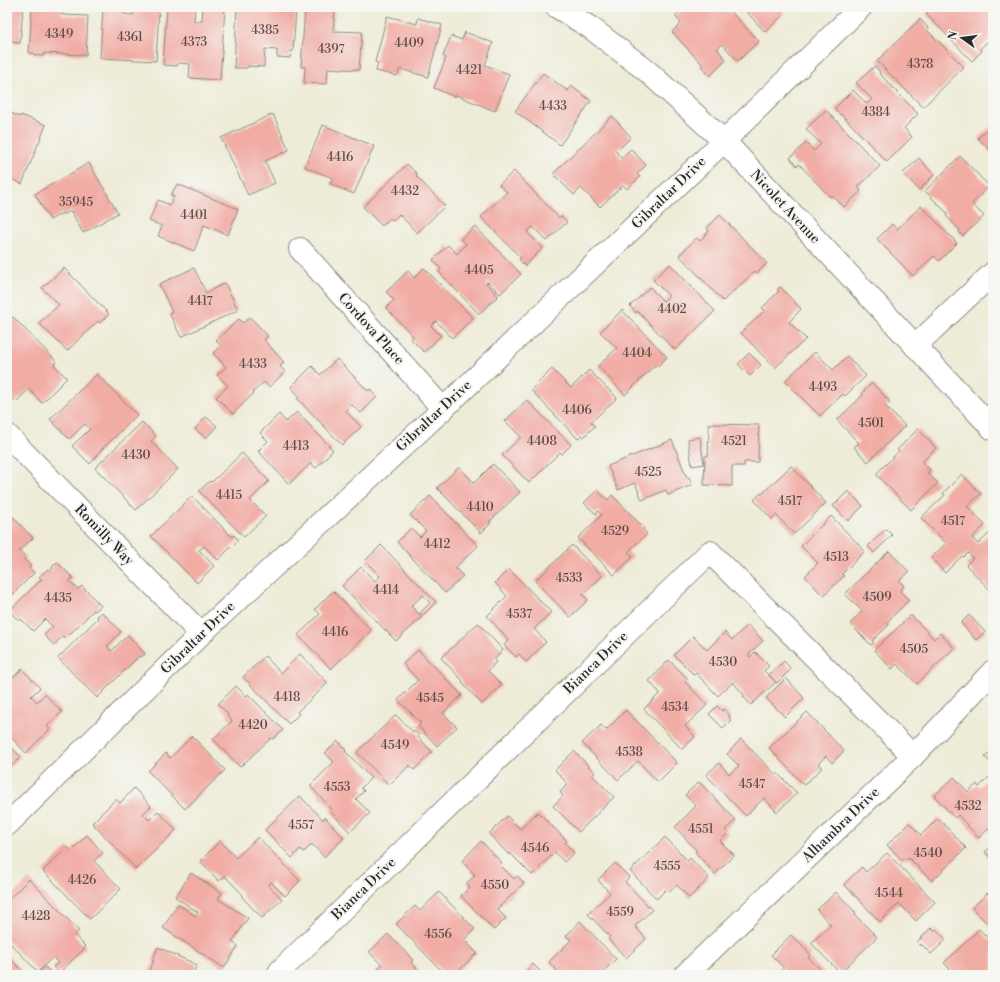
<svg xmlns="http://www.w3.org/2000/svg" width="1000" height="982" font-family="'Libre Bodoni',serif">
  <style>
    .building { fill: #f1aca4 }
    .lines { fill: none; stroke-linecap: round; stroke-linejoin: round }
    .minor-casing { stroke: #8c8b81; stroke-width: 24 }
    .minor { stroke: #fff; stroke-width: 22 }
    .labels { text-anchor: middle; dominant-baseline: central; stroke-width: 4; stroke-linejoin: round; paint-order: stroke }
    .number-label { font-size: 12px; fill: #5c4b49 }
    .street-label { font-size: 14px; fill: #2b2b2b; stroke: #f6f6f2 }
  </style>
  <rect width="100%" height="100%" fill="#f6f6f2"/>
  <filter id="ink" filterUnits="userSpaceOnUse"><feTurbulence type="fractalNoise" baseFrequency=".025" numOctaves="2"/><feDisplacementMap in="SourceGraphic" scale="8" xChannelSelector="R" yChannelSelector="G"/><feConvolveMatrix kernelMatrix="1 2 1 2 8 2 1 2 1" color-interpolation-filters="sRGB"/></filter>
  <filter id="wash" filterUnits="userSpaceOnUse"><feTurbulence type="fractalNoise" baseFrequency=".012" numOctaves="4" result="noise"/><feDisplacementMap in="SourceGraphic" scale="16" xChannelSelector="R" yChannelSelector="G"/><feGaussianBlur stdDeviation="0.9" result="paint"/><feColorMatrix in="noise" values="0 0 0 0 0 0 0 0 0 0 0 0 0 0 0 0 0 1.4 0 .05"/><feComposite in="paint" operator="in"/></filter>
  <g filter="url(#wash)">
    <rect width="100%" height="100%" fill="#eeebd7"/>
    <g id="blocks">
      <g class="building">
        <path d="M7,7H23L20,43L7,42Z"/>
        <path d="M32,7H62V15L88,16L86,55L44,53V56L34,55V53H29Z"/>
        <path d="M103,7H125L124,14L133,15V7H162V10L159,9L156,61L100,58Z"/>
        <path d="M167,7H195L194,21H202L203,7L225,8L220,80L189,78L190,64L178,63L177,66L163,65Z"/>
        <path d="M237,7H298V10H296L293,51H291L290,58L277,57V50L265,49L264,67L248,66L247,68H234Z"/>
        <path d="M305,7H335L333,31L362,32L359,70L328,68L327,84L304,83L305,67H301Z"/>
        <path d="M685,7H726L759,41L738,61L722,44L717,49L726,60L710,76L701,66L703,65L672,32L681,23L675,16Z"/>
        <path d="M742,7H778L784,14L765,32Z"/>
        <path d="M933,7H962L964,9L967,7H993V36L980,49L982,51L972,61L926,14Z"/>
        <path d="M387,16L417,24L418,18L442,25L428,77L400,69L397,76L376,71L378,63L375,62Z"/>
        <path d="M920,19L928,28L927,30L964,67L923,107L877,61Z"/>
        <path d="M465,32L493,43L485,65L509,74L495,111L456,95L455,97L434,88L446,58L443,56L451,36L462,40Z"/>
        <path d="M875,66L880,72L879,73L918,114L904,128L912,137L887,162L841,114L840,115L834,109L853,90L867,104L872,99L856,83Z"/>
        <path d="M543,73L568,91L571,86L591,101L560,145L515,111Z"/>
        <path d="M826,110L880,166L858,187L861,191L844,207L832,195L830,197L799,164L797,166L790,158L806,143L814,151L821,144L806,129Z"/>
        <path d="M7,111L20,117L21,115L46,125L22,184L7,177Z"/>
        <path d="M273,114L289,150L265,161L275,183L248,195L221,138Z"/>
        <path d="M612,116L631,137L616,152L621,158L631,149L646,165L637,174L640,177L627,189L623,185L600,207L581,188L574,195L553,174Z"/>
        <path d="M993,124V154L978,138Z"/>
        <path d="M323,125L374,146L354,194L330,184L333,178L305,167Z"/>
        <path d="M960,156L989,186L972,204L984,216L963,236L959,232L960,230L946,216L948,214L925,191Z"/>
        <path d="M919,158L934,175L919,190L903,173Z"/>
        <path d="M89,163L118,213L83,233L71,211L63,215L62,213L50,220L35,194Z"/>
        <path d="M407,164L417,174L416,176L445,206L417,233L399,214L393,221L390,218L382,226L363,207Z"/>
        <path d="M514,171L559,218L561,216L567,222L547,241L533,227L527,232L543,248L525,266L519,259L521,258L481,217L507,192L499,185Z"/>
        <path d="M177,184L238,209L228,235L204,225L194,251L158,236L162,226L149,221L158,200L170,205L174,196L171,195Z"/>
        <path d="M921,206L957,243L939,261L934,256L913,276L877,239L892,224L897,229Z"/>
        <path d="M720,215L767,263L757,273L755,271L723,301L679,255L697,238L700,241L709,231L707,228Z"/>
        <path d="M475,226L521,274L500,294L488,282L486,283L498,296L479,314L439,272L441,269L433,260L448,245L457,254L466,244L461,239Z"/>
        <path d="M670,264L715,311L675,350L637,311L636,313L630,306L650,287L663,301L669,296L653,280Z"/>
        <path d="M64,268L109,314L100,323L98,321L67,351L39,323L59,305L42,288Z"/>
        <path d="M194,268L206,293L225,283L238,310L181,337L169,313L172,312L159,284Z"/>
        <path d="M424,268L473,318L452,338L436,321L431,326L441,336L424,352L411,339L413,336L386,308L394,300L386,292L408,271L414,278Z"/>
        <path d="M780,287L801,309L789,322L806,339L775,368L741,333L765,310L762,308L779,291L777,290Z"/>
        <path d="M622,310L667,357L657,367L655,365L625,395L598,366L617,348L600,332Z"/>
        <path d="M13,317L57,362L54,365L67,378L42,403L29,389L16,402L7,393V323Z"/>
        <path d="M250,317L268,336L264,340L284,362L280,366L285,372L269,387L264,382L253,392L254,393L233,414L216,397L228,386L217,375L226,367L213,353L221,346L216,340L239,319L243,323Z"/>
        <path d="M815,352L833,370L847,356L866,376L845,396L843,394L820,416L785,381Z"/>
        <path d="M749,353L761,365L750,376L738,364Z"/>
        <path d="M337,359L368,391L370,389L377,397L361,413L352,405L346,411L361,427L342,445L297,398L299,396L291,387L312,366L320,375Z"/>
        <path d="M552,369L571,388L589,370L617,398L591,422L595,426L584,437L582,435L578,439L531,390Z"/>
        <path d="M97,374L137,415L96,455L97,456L90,464L72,446L90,429L85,424L69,439L50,419Z"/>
        <path d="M872,383L890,402L885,406L905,426L868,462L854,447L859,443L837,420L863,395L862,393Z"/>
        <path d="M527,400L571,445L562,454L560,452L529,483L502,455L521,437L505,421Z"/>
        <path d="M297,412L333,450L316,468L311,463L289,484L258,451L268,441L260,433L279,414L286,422Z"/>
        <path d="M206,417L217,426L206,438L195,429Z"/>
        <path d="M142,422L156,436L151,441L178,469L136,510L95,468Z"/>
        <path d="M709,424L759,425L758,462H744V466H732V486L704,485L705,456H708Z"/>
        <path d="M918,429L936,448L922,462L930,470L927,473L938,483L911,510L876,474L899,451L897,450Z"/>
        <path d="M700,437L704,464L692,466L688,439Z"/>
        <path d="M672,440L687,478L689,477L692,485L668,495L666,490L642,500L635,483L618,490L608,466Z"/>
        <path d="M242,453L269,481L250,500L266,516L244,537L199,491L210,481L212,482Z"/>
        <path d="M493,464L520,492L489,522L491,523L481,533L437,488L459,467L474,483Z"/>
        <path d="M791,466L826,503L794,534L776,515L772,519L754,500L761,493L762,494Z"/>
        <path d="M962,474L981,494L967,506L985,525L972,538L978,544L992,531L993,533V593L966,565L973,558L968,553L964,557L962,556L945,573L931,558L946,543L921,518L945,495L943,493Z"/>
        <path d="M597,490L608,500L612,495L644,528L643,529L647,534L628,552L633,557L614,575L578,538L602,515L598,511L596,514L584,503Z"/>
        <path d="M848,491L863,506L848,521L833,506Z"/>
        <path d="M192,496L232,537L234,535L238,540L218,560L204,546L199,550L214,566L197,583L151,536Z"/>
        <path d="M430,496L478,546L455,568L463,576L445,593L397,542L411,528L420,537L426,531L410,515Z"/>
        <path d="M12,516L33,538L19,551L26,557L24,559L31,566L29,568L34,573L7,600V520Z"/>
        <path d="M831,516L865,551L842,574L844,576L823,596L805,576L818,563L801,546Z"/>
        <path d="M886,529L892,535L874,553L868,546Z"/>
        <path d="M381,545L436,602L423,615L420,613L430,603L423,595L411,606L422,617L396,641L342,586L361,567L375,581L380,576L365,561Z"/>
        <path d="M572,545L602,576L583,595L588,600L570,617L535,581Z"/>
        <path d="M889,551L909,572L899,581L904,586L900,591L909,600L887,622L889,625L872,641L874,643L871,645L850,624L862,611L845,594Z"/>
        <path d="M57,562L73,578L69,581L78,589L82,586L101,606L95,611L94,610L65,639L63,636L54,645L44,635L53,627L45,619L33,631L21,619L19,621L9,611L42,579L39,577L48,569L50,571L53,568L52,567Z"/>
        <path d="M509,569L551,612L534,629L546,642L526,662L519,654L516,657L504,645L509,640L487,616L507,596L495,583Z"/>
        <path d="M333,591L371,630L331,669L298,635L320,614L315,609Z"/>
        <path d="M102,612L121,632L107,646L111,651L128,635L145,654L141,657L139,656L97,698L58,658L98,618L97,616Z"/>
        <path d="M911,615L934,639L940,633L954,648L917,684L897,664L892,669L874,650Z"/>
        <path d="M969,615L985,632L976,640L961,623Z"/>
        <path d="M478,623L503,650L494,660L496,662L488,671L502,685L482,704L462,683L463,681L441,658Z"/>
        <path d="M748,625L763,641L748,655L750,657L755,652L769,666L764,671L776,682L751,705L743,696L744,695L733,682L718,696L696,673L694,675L674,655L693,636L707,650L725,632L732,640Z"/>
        <path d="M418,650L462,695L443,713L457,727L437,746L418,726L421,723L398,700L418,680L403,664Z"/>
        <path d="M300,654L328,683L297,712L299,714L289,724L243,677L265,656L281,673Z"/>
        <path d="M669,660L688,679L685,682L707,705L685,726L695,737L682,749L644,709L660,693L649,681Z"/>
        <path d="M784,661L791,669L777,683L769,675Z"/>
        <path d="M22,669L40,688L31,696L37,702L45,694L62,712L47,726L50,729L26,753L7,733V683Z"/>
        <path d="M786,678L804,698L785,717L766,698Z"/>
        <path d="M236,686L246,696L248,694L283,730L273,739L271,738L240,767L213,739L232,721L227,715L228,714L218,704Z"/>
        <path d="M717,706L722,711L724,709L730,716L729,718L731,720L723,728L709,714Z"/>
        <path d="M626,710L677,763L658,782L638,761L618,780L582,743L601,725L606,730Z"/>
        <path d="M807,712L844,751L832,763L826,756L818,764L822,768L804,785L769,748Z"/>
        <path d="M396,715L413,732L414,731L419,735L418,737L432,752L414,770L410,765L389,785L357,752Z"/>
        <path d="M192,736L225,770L185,809L148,771L166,753L170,758Z"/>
        <path d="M741,739L775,774L777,773L797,793L777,812L764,798L746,816L706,775L719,763L729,774L739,766L727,754Z"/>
        <path d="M338,741L346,750L345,751L371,778L361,788L364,791L356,799L370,813L350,832L330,811L332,809L310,786L334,762L325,753Z"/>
        <path d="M7,743L21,757L7,770Z"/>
        <path d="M993,749V765L985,757Z"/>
        <path d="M574,751L595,773L592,775L614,797L579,832L553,806L563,796L560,792L568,784L555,770Z"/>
        <path d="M954,777L968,792L977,784L979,787L989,777L993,781V835L988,829L979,838L958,815L955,818L934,796Z"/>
        <path d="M699,782L736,820L725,830L728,833L720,841L734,855L715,874L695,852L697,851L675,827L696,806L685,795Z"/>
        <path d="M134,788L151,806L143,814L149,820L158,811L176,830L136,869L92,823L116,799L120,803Z"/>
        <path d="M300,796L323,820L325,817L344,838L324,857L312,844L304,852L300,849L292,858L265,830Z"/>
        <path d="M538,812L567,841L565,843L574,853L564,862L555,852L532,875L510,853L509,855L489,834L507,816L520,829Z"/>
        <path d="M938,818L966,848L932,881L909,858L907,860L905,858L902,860L887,845L909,823L921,835Z"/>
        <path d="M87,835L103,853L94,861L121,889L90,919L43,871L68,847L71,851Z"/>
        <path d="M258,837L300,881L285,896L271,882L268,885L282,899L262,918L242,897L243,895L225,876L219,881L200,861L220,841L236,858Z"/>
        <path d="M665,837L688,861L690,858L709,878L689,898L677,885L668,893L665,890L657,899L630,871Z"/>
        <path d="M481,841L502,863L500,865L514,879L517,876L524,883L497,909L506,918L494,930L461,896L470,887L467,883L475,875L462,861Z"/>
        <path d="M993,845V861L985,852Z"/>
        <path d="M887,853L935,902L916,921L899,903L880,922L844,884L862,867L866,872Z"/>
        <path d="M615,863L629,877L625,882L652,910L635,926L646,939L626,958L608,939L610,937L588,914L610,893L598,880Z"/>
        <path d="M191,873L222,893L218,899L248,918L232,942L238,946L224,968L163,928L178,904L195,916L198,912L175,897Z"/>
        <path d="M29,879L79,931L74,935L86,947L59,973L53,967L58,963L53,957L38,972L7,940V901Z"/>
        <path d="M439,892L475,929L464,940L477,953L454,975H446L396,924L415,906L420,911Z"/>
        <path d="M836,892L856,913L855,915L877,937L840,973L811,943L831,925L817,910Z"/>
        <path d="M987,893L993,900V929L972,908Z"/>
        <path d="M580,921L616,959L600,975H561L549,962L571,940L566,936Z"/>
        <path d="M931,928L934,931L936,929L946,940L931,954L921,944L920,946L917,942Z"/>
        <path d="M979,929L993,943V975H956L944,963Z"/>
        <path d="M388,934L413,960L411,962L423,975H372L382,965L369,952Z"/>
        <path d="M791,935L811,955L808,957L826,975H776L784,968L771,955Z"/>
        <path d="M158,947L197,965L192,975H147L154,961H152Z"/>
        <path d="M7,955L25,974L24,975H7Z"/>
        <path d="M533,964L544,975H522Z"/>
        <path d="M45,967L53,975H38L37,974Z"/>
      </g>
    </g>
  </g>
  <g filter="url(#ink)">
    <use href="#blocks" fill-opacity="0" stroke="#8c8b81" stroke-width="1"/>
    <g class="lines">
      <defs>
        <g id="minor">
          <path d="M557,7L591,28L647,71L724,141L993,429"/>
          <path d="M300,249L443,409"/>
          <path d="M915,346L993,273"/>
          <path d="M7,435L201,634"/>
          <path d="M7,825L201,634L443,409L724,141L861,7"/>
          <path d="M278,975L280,971L710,552L913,756"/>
          <path d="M685,975L913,756L993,671"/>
        </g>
      </defs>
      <use href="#minor" class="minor-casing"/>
      <use href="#minor" class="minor"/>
    </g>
  </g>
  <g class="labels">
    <g class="number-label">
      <text x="265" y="30">4385</text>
      <text x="59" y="34">4349</text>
      <text x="130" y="37">4361</text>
      <text x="194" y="42">4373</text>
      <text x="409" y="43">4409</text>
      <text x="331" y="49">4397</text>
      <text x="920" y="64">4378</text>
      <text x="469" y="70">4421</text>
      <text x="553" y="106">4433</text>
      <text x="876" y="112">4384</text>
      <text x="340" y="157">4416</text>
      <text x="405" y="191">4432</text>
      <text x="76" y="202">35945</text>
      <text x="194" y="215">4401</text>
      <text x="479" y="270">4405</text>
      <text x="200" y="301">4417</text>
      <text x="672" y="309">4402</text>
      <text x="637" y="353">4404</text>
      <text x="253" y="364">4433</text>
      <text x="823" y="387">4493</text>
      <text x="577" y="410">4406</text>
      <text x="871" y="423">4501</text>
      <text x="542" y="441">4408</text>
      <text x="734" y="441">4521</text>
      <text x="296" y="446">4413</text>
      <text x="136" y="455">4430</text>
      <text x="648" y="472">4525</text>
      <text x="229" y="495">4415</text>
      <text x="790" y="501">4517</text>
      <text x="480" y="507">4410</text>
      <text x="953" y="521">4517</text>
      <text x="615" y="531">4529</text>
      <text x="437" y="544">4412</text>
      <text x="836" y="557">4513</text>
      <text x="569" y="578">4533</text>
      <text x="386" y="590">4414</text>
      <text x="877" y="597">4509</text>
      <text x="58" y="598">4435</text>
      <text x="519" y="614">4537</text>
      <text x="335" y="632">4416</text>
      <text x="914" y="649">4505</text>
      <text x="723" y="662">4530</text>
      <text x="287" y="697">4418</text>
      <text x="430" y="698">4545</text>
      <text x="675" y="707">4534</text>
      <text x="253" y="725">4420</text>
      <text x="395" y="745">4549</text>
      <text x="629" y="752">4538</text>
      <text x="752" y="784">4547</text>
      <text x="337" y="787">4553</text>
      <text x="968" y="806">4532</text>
      <text x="301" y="825">4557</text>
      <text x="701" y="829">4551</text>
      <text x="535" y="848">4546</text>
      <text x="928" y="853">4540</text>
      <text x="667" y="866">4555</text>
      <text x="82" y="880">4426</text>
      <text x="495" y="885">4550</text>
      <text x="889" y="893">4544</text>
      <text x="620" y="912">4559</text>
      <text x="36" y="916">4428</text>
      <text x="438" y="934">4556</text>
    </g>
    <g class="street-label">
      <text transform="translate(669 193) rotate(-44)">Gibraltar Drive</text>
      <text transform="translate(785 207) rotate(47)">Nicolet Avenue</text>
      <text transform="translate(371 329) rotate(48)">Cordova Place</text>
      <text transform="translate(434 416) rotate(-43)">Gibraltar Drive</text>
      <text transform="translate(104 535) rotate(46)">Romilly Way</text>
      <text transform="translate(198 638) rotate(-44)">Gibraltar Drive</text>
      <text transform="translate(596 663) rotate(-44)">Bianca Drive</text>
      <text transform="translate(841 825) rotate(-44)">Alhambra Drive</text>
      <text transform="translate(364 889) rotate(-44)">Bianca Drive</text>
    </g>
  </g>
  <rect width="1000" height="982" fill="none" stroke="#f6f6f2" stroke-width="24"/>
  <g transform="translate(962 38) rotate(284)" stroke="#f6f6f2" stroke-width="3" paint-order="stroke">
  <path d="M0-3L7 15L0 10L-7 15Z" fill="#2b2b2b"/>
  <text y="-6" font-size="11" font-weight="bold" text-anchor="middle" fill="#2b2b2b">N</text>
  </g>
</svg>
